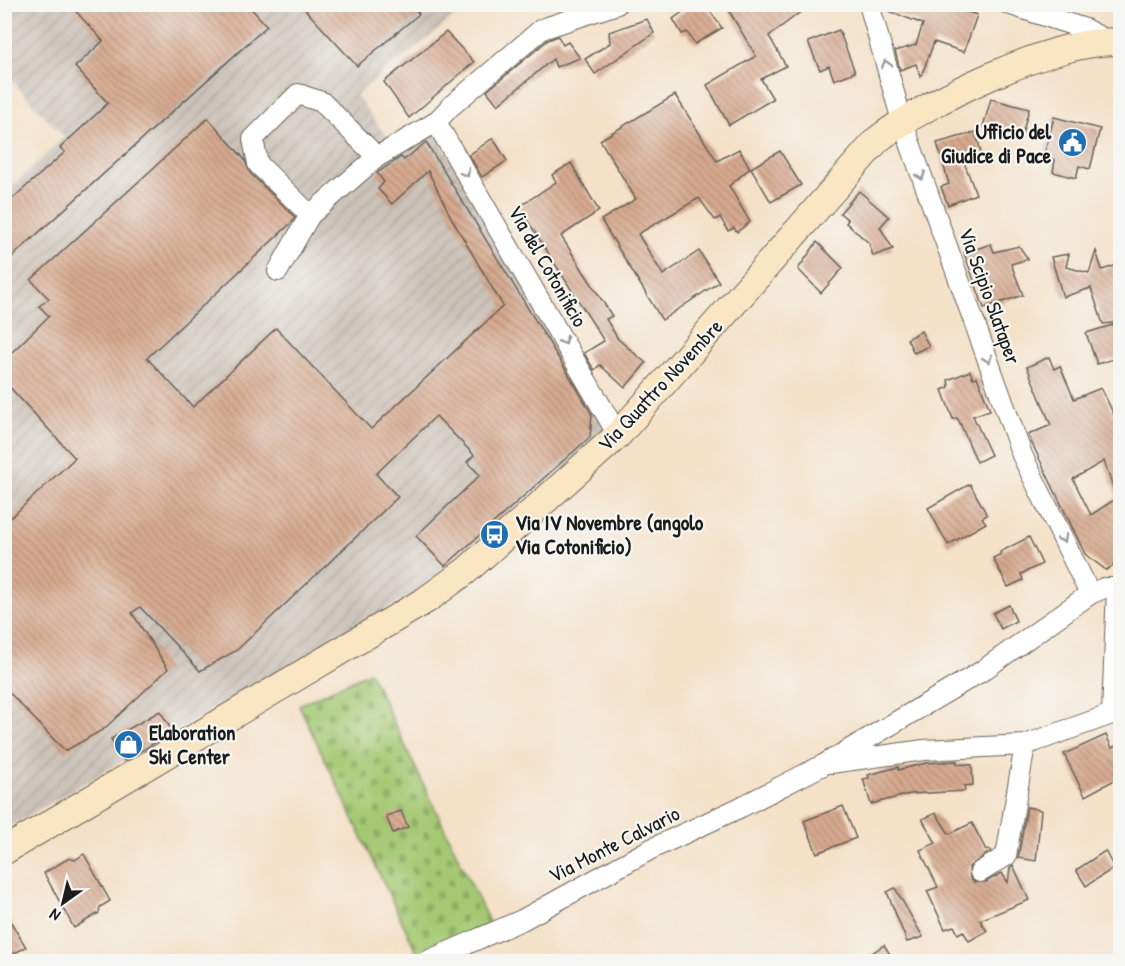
<svg xmlns="http://www.w3.org/2000/svg" width="1125" height="966" font-family="'Patrick Hand',sans-serif">
  <style>
    .industrial { fill: url(#industrial-furrows) }
    .cemetery { fill: url(#cemetery-stones); stroke: #607248; stroke-width: 1.5 }
    .building { fill: url(#building-back-hatch); fill-rule: evenodd }
    .lines { fill: none; stroke-linecap: round; stroke-linejoin: round }
    .street-casing { stroke: #686158; stroke-width: 22 }
    .secondary-casing { stroke: #686158; stroke-width: 29 }
    .street { stroke: #fff; stroke-width: 20 }
    .secondary { stroke: #fbe6c4; stroke-width: 27 }
    .oneway { stroke: #999 }
    .labels { text-anchor: middle; dominant-baseline: central; stroke-width: 4.5; stroke-linejoin: round; paint-order: stroke }
    .poi-label { font-size: 21px; font-weight: bold; fill: #1c1c1c; stroke: #f6f6f2; text-anchor: start }
    .street-label { font-size: 21px; fill: #1c1c1c; stroke: #f6f6f2 }
  </style>
  <defs>
    <pattern id="industrial-furrows" width="10" height="10" patternUnits="userSpaceOnUse" patternTransform="scale(1.5)"><rect width="10" height="10" fill="#cbc2b8"/><path d="M-1 1l2-2M0 10L10 0M9 11l2-2" fill="none" stroke="#aea69e"/></pattern>
    <pattern id="cemetery-stones" width="16" height="16" patternUnits="userSpaceOnUse" patternTransform="scale(1.5)"><rect width="16" height="16" fill="#a5c973"/><path d="M2 7V4a2 2 0 0 1 4 0v3zM10 15v-3a2 2 0 0 1 4 0v3z" fill="#8dac63"/></pattern>
    <pattern id="building-back-hatch" width="6" height="6" patternUnits="userSpaceOnUse" patternTransform="scale(1.5)"><rect width="6" height="6" fill="#d7aa90"/><path d="M-1 5l2 2M0 0l6 6M5-1l2 2" fill="none" stroke="#ae8a75"/></pattern>
  </defs>
  <rect width="100%" height="100%" fill="#f6f6f2"/>
  <filter id="ink" filterUnits="userSpaceOnUse"><feTurbulence type="fractalNoise" baseFrequency=".0167" numOctaves="2"/><feDisplacementMap in="SourceGraphic" scale="12" xChannelSelector="R" yChannelSelector="G"/><feConvolveMatrix kernelMatrix="1 2 1 2 8 2 1 2 1" color-interpolation-filters="sRGB"/></filter>
  <filter id="wash" filterUnits="userSpaceOnUse"><feTurbulence type="fractalNoise" baseFrequency=".008" numOctaves="4" result="noise"/><feDisplacementMap in="SourceGraphic" scale="24" xChannelSelector="R" yChannelSelector="G"/><feGaussianBlur stdDeviation="1.35" result="paint"/><feColorMatrix in="noise" values="0 0 0 0 0 0 0 0 0 0 0 0 0 0 0 0 0 1.4 0 .05"/><feComposite in="paint" operator="in"/></filter>
  <g filter="url(#wash)">
    <rect width="100%" height="100%" fill="#f4e1c8"/>
    <path class="industrial" d="M10,5H469L356,95L390,141L427,119L611,428L422,589L5,829V194L64,137L5,73V25Z"/>
    <path class="cemetery" d="M370,672L490,924L418,955L299,705Z"/>
    <g id="blocks">
      <g class="building">
        <path d="M69,4H247L267,26L4,264V191L12,199L65,152L60,148L108,103L75,67L103,41Z"/>
        <path d="M300,4H411L419,14L357,66Z"/>
        <path d="M694,4H705L722,28L695,44L687,32L682,34L673,19Z"/>
        <path d="M740,4H811L769,36L786,66L761,79L773,99L729,125L707,85L756,56L729,11Z"/>
        <path d="M882,4H944L977,15L964,52L934,42L921,77L916,64L900,70L895,51L916,45L923,24L883,9Z"/>
        <path d="M647,19L654,33L595,74L585,59L610,43L609,32Z"/>
        <path d="M839,30L855,72L834,80L829,66L820,70L808,42Z"/>
        <path d="M446,32L474,62L409,118L384,82Z"/>
        <path d="M558,36L563,45L568,42L580,58L556,67L553,59L498,105L487,91L548,40Z"/>
        <path d="M675,95L717,161L739,149L750,168L729,186L750,222L737,232L734,228L728,231L720,217L715,220L699,198L638,234L663,275L699,251L719,282L662,320L601,220L636,199L600,140Z"/>
        <path d="M991,99L1029,109L1021,138L983,127Z"/>
        <path d="M1054,117L1100,129L1090,169L1079,166L1076,178L1053,172L1055,160L1044,156Z"/>
        <path d="M208,118L245,160L250,173L295,217L291,223L147,358L193,407L276,328L371,429L503,306L453,221L428,171L392,204L378,189L384,182L377,173L401,157L404,160L426,142L575,385L592,415L590,437L445,566L416,536L480,475L467,462L474,455L436,416L376,474L398,497L237,650L200,671L140,607L132,613L168,669L104,729L65,751L4,687V524L75,458L4,381V360L49,316L39,306L49,299L31,280Z"/>
        <path d="M976,132L981,153L967,157L968,161L964,162L976,194L948,205L941,187L949,184L937,143Z"/>
        <path d="M493,138L507,161L482,177L469,155Z"/>
        <path d="M780,151L801,185L771,202L751,168Z"/>
        <path d="M571,163L599,211L561,236L612,316L606,319L618,339L646,363L625,388L600,365L594,370L584,353L604,341L519,207L556,182L552,175Z"/>
        <path d="M859,191L889,217L880,227L893,249L873,256L869,243L846,223L848,220L840,213Z"/>
        <path d="M817,242L843,268L821,293L798,269Z"/>
        <path d="M991,244L994,252L1019,246L1028,259L1011,264L1023,295L984,308L964,253Z"/>
        <path d="M1096,251L1102,270L1120,264V322L1103,324L1091,288L1063,297L1051,257L1069,254L1066,267L1089,273Z"/>
        <path d="M1116,324L1120,339V357L1097,364L1086,333Z"/>
        <path d="M921,331L929,346L914,353L907,339Z"/>
        <path d="M1049,357L1054,369L1060,366L1074,399L1101,388L1120,427V562L1106,570L1085,554L1028,435L1051,425L1027,367ZM1104,461L1117,498L1091,515L1073,479Z"/>
        <path d="M970,371L973,378L977,377L990,410L973,416L991,455L977,462L959,421L957,418L953,419L942,390L949,387L948,380Z"/>
        <path d="M970,484L987,515L982,518L986,523L948,545L928,508Z"/>
        <path d="M1029,537L1042,564L1021,574L1023,580L1008,587L993,558L1001,554L1000,552Z"/>
        <path d="M1009,605L1016,621L1001,629L993,613Z"/>
        <path d="M160,711L173,732L124,761L111,739Z"/>
        <path d="M1106,735L1112,748L1120,743V777L1085,796L1064,754Z"/>
        <path d="M957,761V764L972,765L973,785L964,786L965,791L910,794L871,804L863,779L869,778L868,775L898,767V770L926,763Z"/>
        <path d="M843,806L856,838L817,853L804,821Z"/>
        <path d="M1027,807L1041,810L1036,861L1018,858Z"/>
        <path d="M401,811L408,827L393,833L386,816Z"/>
        <path d="M936,813L949,834L972,823L986,850L989,849L991,851L969,867L970,878L974,882H986L1002,873L1008,883L1010,868L1013,865L1029,900L980,920L987,931L969,941L963,931L958,934L954,926L945,929L927,891L938,887L920,850L936,843L922,819Z"/>
        <path d="M1105,851L1114,868L1086,886L1076,870Z"/>
        <path d="M84,854L110,901L100,907L99,913L74,928L44,873L69,858L75,860Z"/>
        <path d="M895,888L923,937L907,942L887,892Z"/>
        <path d="M4,911L26,947L4,959Z"/>
        <path d="M884,945L895,962H859Z"/>
      </g>
    </g>
  </g>
  <g filter="url(#ink)">
    <use href="#blocks" fill-opacity="0" stroke="#686158" stroke-width="1.5"/>
    <g class="lines">
      <defs>
        <g id="street">
          <path d="M869,4L902,121L1022,455L1090,594"/>
          <path d="M1008,4L1085,29L1110,42"/>
          <path d="M436,122L618,435"/>
          <path d="M310,215L258,164L253,139L298,94L322,102L377,157"/>
          <path d="M278,271L310,215L377,157L436,122L451,106L542,29L617,4"/>
          <path d="M1112,714L1117,588"/>
          <path d="M831,763L924,750L1025,745L1112,714L1120,715"/>
          <path d="M980,872L1006,856L1025,745"/>
          <path d="M425,962L522,920L651,849L741,807L823,765L982,671L1090,594L1104,588H1117L1120,585"/>
        </g>
        <path id="secondary" d="M4,851L426,600L466,571L618,435L877,140C925,102 1059,37 1120,42"/>
      </defs>
      <use href="#street" class="street-casing"/>
      <use href="#secondary" class="secondary-casing"/>
      <use href="#street" class="street"/>
      <use href="#secondary" class="secondary"/>
    </g>
    <defs><path id="oneway-chevron" d="M-2-3.5L2.5 0L-2 3.5" fill="none" stroke-width="1.6" stroke-linecap="round" stroke-linejoin="round" transform="scale(1.5)"/></defs>
    <g class="oneway">
      <use href="#oneway-chevron" transform="translate(886 64) rotate(-106)"/>
      <use href="#oneway-chevron" transform="translate(466 173) rotate(60)"/>
      <use href="#oneway-chevron" transform="translate(921 176) rotate(70)"/>
      <use href="#oneway-chevron" transform="translate(564 341) rotate(60)"/>
      <use href="#oneway-chevron" transform="translate(988 359) rotate(70)"/>
      <use href="#oneway-chevron" transform="translate(1063 539) rotate(64)"/>
    </g>
  </g>
  <defs>
    <symbol id="civic-disc" viewBox="-11 -11 22 22"><circle r="9.5" fill="#1f6fb2" stroke="#f6f6f2"/><path d="M-.6-6.5H3V-4.5H.6V-3L4-1V1h2V6H-6V1h2V-1L-.6-3ZM-1.2 2.5V6h2.4V2.5Z" fill="#fff"/></symbol>
    <symbol id="bus-disc" viewBox="-11 -11 22 22"><circle r="9.5" fill="#1f6fb2" stroke="#f6f6f2"/><path d="M-5-6H5V4H4V6H2V4H-2V6H-4V4H-5ZM-3.5-4V0h7V-4ZM-3.5 1.2v1.5H-2V1.2ZM2 1.2v1.5H3.5V1.2Z" fill="#fff"/></symbol>
    <symbol id="shop-disc" viewBox="-11 -11 22 22"><circle r="9.5" fill="#1f6fb2" stroke="#f6f6f2"/><path d="M-5-2.5h2.3a2.7 3.5 0 0 1 5.4 0H5L5.5 6h-11ZM-1.5-2.5h3a1.5 2.3 0 0 0-3 0Z" fill="#fff"/></symbol>
  </defs>
  <g fill-rule="evenodd">
    <use href="#civic-disc" x="1056" y="126" width="33" height="33"/>
    <use href="#bus-disc" x="478" y="518" width="33" height="33"/>
    <use href="#shop-disc" x="112" y="728" width="33" height="33"/>
  </g>
  <g class="labels">
    <g class="poi-label">
      <text x="1051" y="131" text-anchor="end">Ufficio del<tspan x="1051" dy="24">Giudice di Pace</tspan></text>
      <text x="515" y="522">Via IV Novembre (angolo<tspan x="515" dy="24">Via Cotonificio)</tspan></text>
      <text x="149" y="732">Elaboration<tspan x="149" dy="24">Ski Center</tspan></text>
    </g>
    <g class="street-label">
      <text transform="translate(548 266) rotate(60)">Via del Cotonificio</text>
      <text transform="translate(990 296) rotate(70)">Via Scipio Slataper</text>
      <text transform="translate(660 385) rotate(-47)">Via Quattro Novembre</text>
      <text transform="translate(614 844) rotate(-27)">Via Monte Calvario</text>
    </g>
  </g>
  <rect width="1125" height="966" fill="none" stroke="#f6f6f2" stroke-width="24"/>
  <g transform="translate(63 903) rotate(214)" stroke="#f6f6f2" stroke-width="4.5" paint-order="stroke">
  <path d="M0-4.5L10 22L0 15L-10 22Z" fill="#1c1c1c"/>
  <text y="-9" font-size="16" font-weight="bold" text-anchor="middle" fill="#1c1c1c">N</text>
  </g>
</svg>
